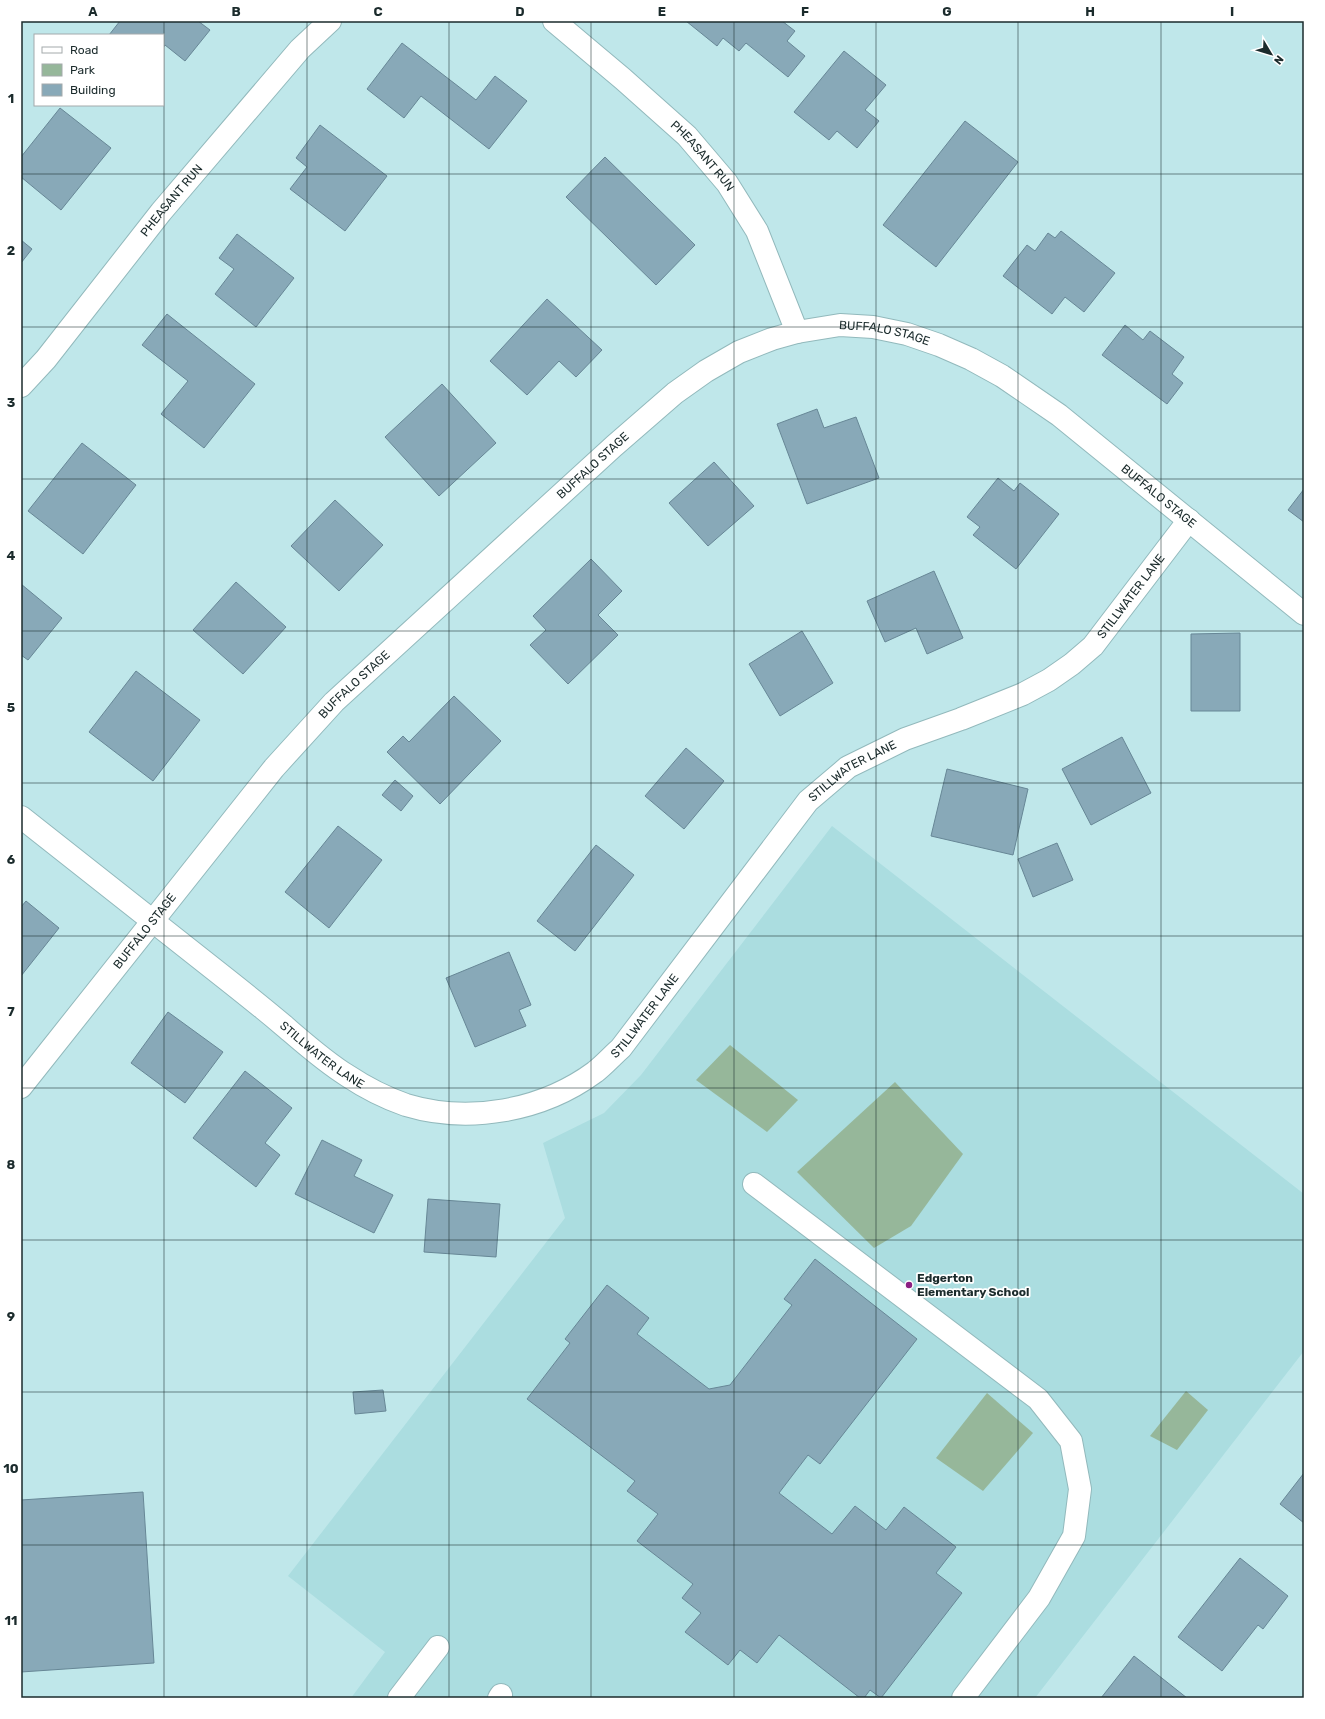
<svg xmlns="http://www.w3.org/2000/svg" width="1325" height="1719" font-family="Rubik,sans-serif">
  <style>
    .built { fill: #abdde0 }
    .green { fill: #96b79a }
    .building { fill: #88a9b8; stroke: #678796 }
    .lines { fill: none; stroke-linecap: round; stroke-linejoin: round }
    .minor-casing { stroke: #92b9bc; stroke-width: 24 }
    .minor { stroke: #fff; stroke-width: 22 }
    .grid { fill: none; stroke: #1b2b2c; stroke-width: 1; stroke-opacity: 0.55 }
    .poi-dot { fill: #8b1e82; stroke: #fff; stroke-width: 1.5 }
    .labels { text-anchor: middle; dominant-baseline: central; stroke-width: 3.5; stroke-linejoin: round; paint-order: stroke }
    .street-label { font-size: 12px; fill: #1b2b2c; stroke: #fff }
    .poi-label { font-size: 12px; font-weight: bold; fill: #1b2b2c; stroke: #fff; text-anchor: start }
    .neatline { fill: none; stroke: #1b2b2c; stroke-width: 1.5 }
    .grid-label { font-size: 13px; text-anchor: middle; font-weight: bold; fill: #1b2b2c }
  </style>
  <rect width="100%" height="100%" fill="#bfe7ea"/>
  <path class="built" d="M832,826L1304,1194V1351L1035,1698H351L385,1652L288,1576L565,1218L543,1143L604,1113L641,1075Z"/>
  <g class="green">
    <path d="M730,1045L798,1100L767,1132L696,1080Z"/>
    <path d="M895,1082L963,1154L911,1226L874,1248L797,1172Z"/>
    <path d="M1186,1391L1208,1410L1177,1450L1150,1436Z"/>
    <path d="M987,1393L1033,1433L983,1491L936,1458Z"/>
  </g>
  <g class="building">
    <path d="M120,21H198L210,30L185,61L165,45L163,48V35H109Z"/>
    <path d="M686,21H782L795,31L787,41L805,56L788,77L746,43L739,51L723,38L717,46Z"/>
    <path d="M402,43L476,100L495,76L527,101L489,149L421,96L404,118L367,89Z"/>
    <path d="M844,51L886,85L865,110L879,121L857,148L837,131L829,140L794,112Z"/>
    <path d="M60,108L111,148L61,210L21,177V157Z"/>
    <path d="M965,121L1018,162L936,267L883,225Z"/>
    <path d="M320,125L387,176L345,231L290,189L307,167L296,158Z"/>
    <path d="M605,157L695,245L656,285L566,197Z"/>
    <path d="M1061,231L1115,273L1084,312L1065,297L1052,314L1003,276L1027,245L1035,251L1048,233L1055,238Z"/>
    <path d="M237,234L294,278L256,327L215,294L234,269L219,258Z"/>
    <path d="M21,240L32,249L21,263Z"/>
    <path d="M547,299L602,350L576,377L559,361L527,395L490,361Z"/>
    <path d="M167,314L255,384L204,448L161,414L188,381L142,345Z"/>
    <path d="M1125,325L1143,340L1150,331L1184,357L1172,374L1183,383L1167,404L1102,355Z"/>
    <path d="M442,384L496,443L439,496L385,437Z"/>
    <path d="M817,409L824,428L856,417L879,478L807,504L777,424Z"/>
    <path d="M82,443L136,485L83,554L28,511Z"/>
    <path d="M714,462L754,506L708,546L669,503Z"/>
    <path d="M998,478L1014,491L1020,483L1059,514L1016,569L973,535L980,527L967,517Z"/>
    <path d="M1304,489V522L1288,510Z"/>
    <path d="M335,500L383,545L339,591L291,546Z"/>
    <path d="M591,559L622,591L598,615L618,635L568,684L530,645L546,630L533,616Z"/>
    <path d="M934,571L963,638L927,654L916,628L885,642L867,601Z"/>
    <path d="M236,582L286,627L243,674L193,630Z"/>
    <path d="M21,584L62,618L28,660L21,655Z"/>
    <path d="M802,631L833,683L780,716L749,664Z"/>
    <path d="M1240,633V711H1191V634Z"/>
    <path d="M136,671L200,720L153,781L89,732Z"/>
    <path d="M454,696L501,741L440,804L387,752L403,736L409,742Z"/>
    <path d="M1122,737L1151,793L1091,825L1062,769Z"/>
    <path d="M686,748L724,781L684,829L645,796Z"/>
    <path d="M947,769L1028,789L1013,855L931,836Z"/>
    <path d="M395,780L413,796L401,811L382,795Z"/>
    <path d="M338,826L382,860L329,928L285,892Z"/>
    <path d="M1057,843L1073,880L1033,897L1018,859Z"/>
    <path d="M596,845L634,875L575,951L537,921Z"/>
    <path d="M26,901L59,928L21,976V907Z"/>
    <path d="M509,952L531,1005L519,1010L526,1026L475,1047L446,978Z"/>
    <path d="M168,1012L223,1052L185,1103L131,1063Z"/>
    <path d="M245,1071L292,1108L265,1143L280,1155L256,1187L193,1138Z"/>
    <path d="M322,1140L362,1160L354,1176L393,1195L374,1233L295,1194Z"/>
    <path d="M428,1199L500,1204L496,1257L424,1252Z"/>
    <path d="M815,1259L917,1339L820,1464L808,1455L779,1493L832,1534L855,1506L886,1530L904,1507L956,1547L936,1573L962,1593L881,1698L870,1690L864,1698H860L779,1635L757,1663L740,1650L728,1665L685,1632L701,1613L682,1598L693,1584L637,1541L658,1514L627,1491L635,1481L527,1399L570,1343L565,1339L607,1285L649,1318L637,1334L709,1389L730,1385L792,1305L784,1299Z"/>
    <path d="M383,1390L386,1411L355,1414L353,1392Z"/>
    <path d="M1304,1473V1523L1280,1504Z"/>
    <path d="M143,1492L154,1663L21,1672V1500Z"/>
    <path d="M1240,1558L1288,1596L1263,1629L1258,1625L1222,1671L1178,1637Z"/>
    <path d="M1134,1656L1187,1698H1101Z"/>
  </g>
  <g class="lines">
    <defs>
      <g id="minor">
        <path id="s1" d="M554,21L623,79L687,136L727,183L757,231L797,332"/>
        <path id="s2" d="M21,386L46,359L161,212L300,49L330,21"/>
        <path id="s3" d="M21,817C89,871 157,924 225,978C244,993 264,1009 283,1025C304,1043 325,1062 348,1076C366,1088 386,1098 406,1105C469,1124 542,1111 595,1072C604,1065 612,1056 621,1048L808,801L848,767L905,739L961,719L1023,694L1049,680L1072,664L1093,646L1189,520"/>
        <path id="s4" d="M21,1087L274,768L334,702L614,446L675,393L706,371L739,352L772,339L797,332L840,325L873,327L907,334L939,345L971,359L1002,376L1059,415L1304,614"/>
        <path d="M754,1184L1038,1399L1071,1441L1080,1489L1074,1536L1039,1598L963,1698"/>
        <path d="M399,1698L438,1647"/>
        <path d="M499,1698L501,1695"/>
      </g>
    </defs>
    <use href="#minor" class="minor-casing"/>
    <use href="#minor" class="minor"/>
  </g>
  <path class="grid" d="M164,21V1698M307,21V1698M449,21V1698M591,21V1698M734,21V1698M876,21V1698M1018,21V1698M1161,21V1698M21,174H1304M21,327H1304M21,479H1304M21,631H1304M21,783H1304M21,936H1304M21,1088H1304M21,1240H1304M21,1392H1304M21,1545H1304"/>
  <circle class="poi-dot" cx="909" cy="1285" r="4"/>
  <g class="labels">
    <g class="street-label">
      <text stroke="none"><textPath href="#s1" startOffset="201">PHEASANT RUN</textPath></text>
      <text stroke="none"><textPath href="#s2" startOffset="239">PHEASANT RUN</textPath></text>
      <text stroke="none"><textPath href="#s4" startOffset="1183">BUFFALO STAGE</textPath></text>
      <text stroke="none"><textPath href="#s4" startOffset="847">BUFFALO STAGE</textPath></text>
      <text stroke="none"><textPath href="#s4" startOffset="1507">BUFFALO STAGE</textPath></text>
      <text stroke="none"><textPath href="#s3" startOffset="1416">STILLWATER LANE</textPath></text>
      <text stroke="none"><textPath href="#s4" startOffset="523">BUFFALO STAGE</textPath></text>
      <text stroke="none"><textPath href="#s3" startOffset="1080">STILLWATER LANE</textPath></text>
      <text stroke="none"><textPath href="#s4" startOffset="199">BUFFALO STAGE</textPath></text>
      <text stroke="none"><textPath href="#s3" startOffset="756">STILLWATER LANE</textPath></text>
      <text stroke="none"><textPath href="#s3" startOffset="384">STILLWATER LANE</textPath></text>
    </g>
    <g class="poi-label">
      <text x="917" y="1278">Edgerton<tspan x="917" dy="14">Elementary School</tspan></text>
    </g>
  </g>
  <rect width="1325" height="1719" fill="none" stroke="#ffffff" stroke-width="44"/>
  <rect x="34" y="34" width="130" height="72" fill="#ffffff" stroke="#a4aaab"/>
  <rect x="42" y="47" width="20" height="6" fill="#ffffff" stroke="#a4aaab"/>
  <text x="70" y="54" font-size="12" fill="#1b2b2c">Road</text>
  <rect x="42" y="64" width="20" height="12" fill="#96b79a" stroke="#a4aaab"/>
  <text x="70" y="74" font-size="12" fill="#1b2b2c">Park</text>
  <rect x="42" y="84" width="20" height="12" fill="#88a9b8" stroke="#a4aaab"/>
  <text x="70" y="94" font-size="12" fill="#1b2b2c">Building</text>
  <g transform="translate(1271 54) rotate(128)" stroke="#ffffff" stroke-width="3" paint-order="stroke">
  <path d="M0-3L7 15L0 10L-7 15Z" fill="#1b2b2c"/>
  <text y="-6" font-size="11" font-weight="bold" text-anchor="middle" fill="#1b2b2c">N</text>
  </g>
  <rect x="22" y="22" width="1281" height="1675" class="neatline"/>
  <g class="grid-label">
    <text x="93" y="16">A</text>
    <text x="236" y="16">B</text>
    <text x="378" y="16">C</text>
    <text x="520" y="16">D</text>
    <text x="662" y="16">E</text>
    <text x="805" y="16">F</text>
    <text x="947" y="16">G</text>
    <text x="1090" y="16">H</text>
    <text x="1232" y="16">I</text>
    <text x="11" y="103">1</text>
    <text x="11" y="255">2</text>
    <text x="11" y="407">3</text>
    <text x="11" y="560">4</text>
    <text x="11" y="712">5</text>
    <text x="11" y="864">6</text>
    <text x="11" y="1016">7</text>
    <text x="11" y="1169">8</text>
    <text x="11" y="1321">9</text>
    <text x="11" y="1473">10</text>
    <text x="11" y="1625">11</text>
  </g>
</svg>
